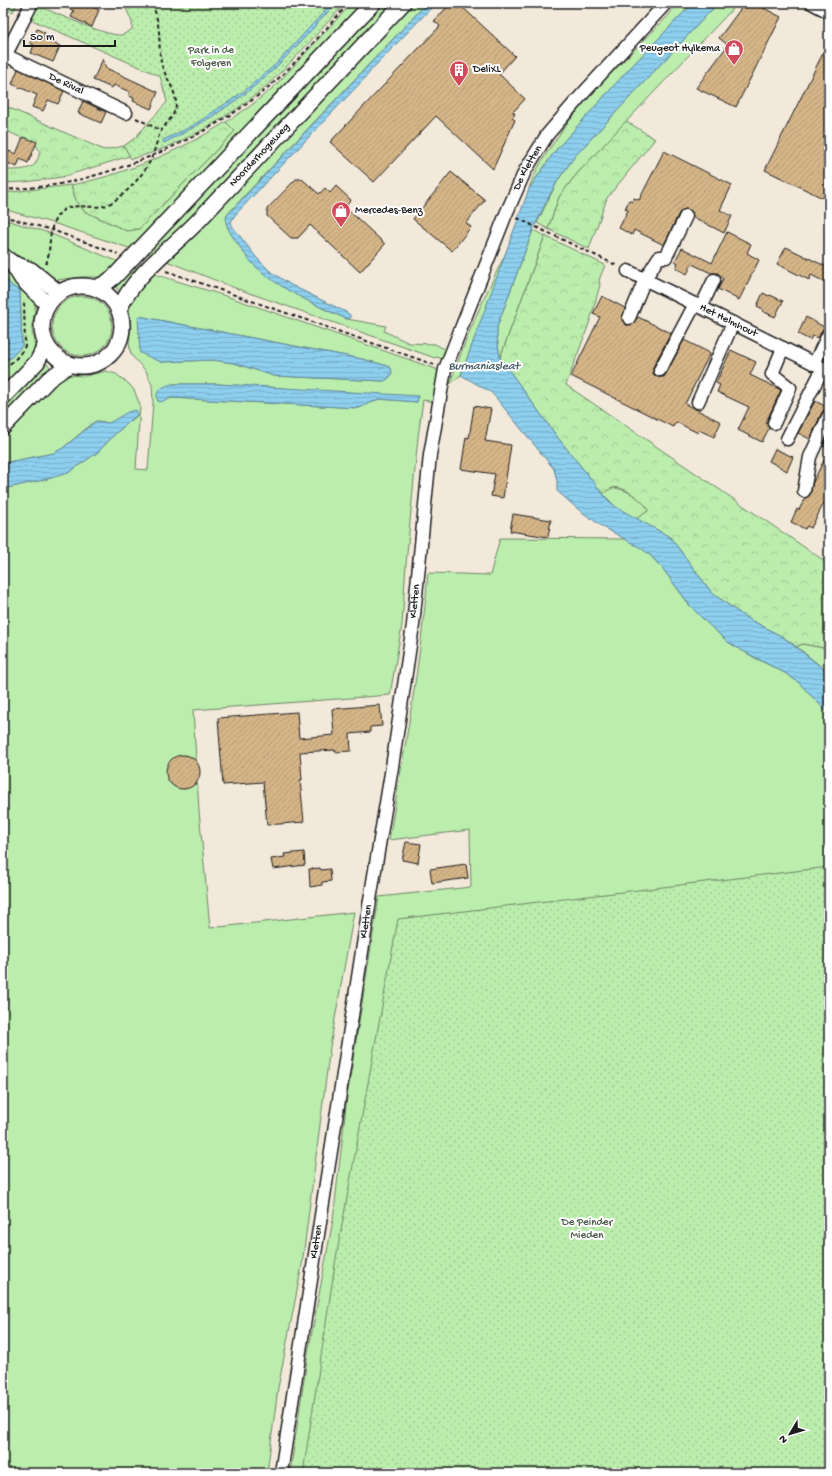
<svg xmlns="http://www.w3.org/2000/svg" width="832" height="1476" font-family="'Gochi Hand',sans-serif">
  <style>
    .green { fill: #bbedad; stroke: #6c8464; fill-rule: evenodd }
    .forest { fill: url(#forest-crowns); stroke: #6c8464 }
    .park { fill: url(#park-dots); stroke: #6c8464 }
    .water { fill: url(#water-rules); stroke: #60879a }
    .building { fill: url(#building-hatch); stroke: #1c1c1c }
    .lines { fill: none; stroke-linecap: round; stroke-linejoin: round }
    .minor-casing { stroke: #1c1c1c; stroke-width: 15 }
    .major-casing { stroke: #1c1c1c; stroke-width: 18 }
    .path { stroke: #1c1c1c; stroke-width: 2; stroke-dasharray: 4 3; stroke-linecap: butt }
    .minor { stroke: #fff; stroke-width: 12 }
    .major { stroke: #fff; stroke-width: 15 }
    .labels { text-anchor: middle; dominant-baseline: central; stroke-width: 4; stroke-linejoin: round; paint-order: stroke }
    .poi-label { font-size: 11px; fill: #1c1c1c; stroke: #fff; text-anchor: start }
    .park-label { font-size: 11px; fill: #4c5b48; stroke: #fff }
    .street-label { font-size: 11px; fill: #1c1c1c; stroke: #fff }
    .water-label { font-size: 12px; font-style: italic; fill: #445b66; stroke: #fff }
  </style>
  <defs>
    <pattern id="forest-crowns" width="20" height="18" patternUnits="userSpaceOnUse"><rect width="20" height="18" fill="#bbedad"/><path d="M2 6a3 3 0 1 1 6 0M12 15a3 3 0 1 1 6 0" fill="none" stroke="#a0cb94"/></pattern>
    <pattern id="park-dots" width="8" height="8" patternUnits="userSpaceOnUse"><rect width="8" height="8" fill="#bbedad"/><path d="M2 2h.1M6 6h.1" fill="none" stroke="#a0cb94" stroke-width="1.8" stroke-linecap="round"/></pattern>
    <pattern id="water-rules" width="6" height="5" patternUnits="userSpaceOnUse"><rect width="6" height="5" fill="#8dcfee"/><path d="M0 2.5h6" fill="none" stroke="#79b1cc"/></pattern>
    <pattern id="building-hatch" width="6" height="6" patternUnits="userSpaceOnUse"><rect width="6" height="6" fill="#d5b588"/><path d="M-1 1l2-2M0 6l6-6M5 7l2-2" fill="none" stroke="#b69b75"/></pattern>
  </defs>
  <rect width="100%" height="100%" fill="#f2e9db"/>
  <filter id="ink" filterUnits="userSpaceOnUse"><feTurbulence type="fractalNoise" baseFrequency=".025" numOctaves="2"/><feDisplacementMap in="SourceGraphic" scale="8" xChannelSelector="R" yChannelSelector="G"/><feConvolveMatrix kernelMatrix="1 2 1 2 8 2 1 2 1" color-interpolation-filters="sRGB"/></filter>
  <g filter="url(#ink)">
    <g class="green">
      <path d="M352,3H363L132,249L56,224L3,209V193L71,185L76,200L84,211L127,231L139,229L235,131L226,122L249,107L274,87Z"/>
      <path d="M382,3H393L155,256L147,253Z"/>
      <path d="M413,3H427L246,194L227,215L226,223L233,237L254,265L284,287L324,309L347,319L386,326L384,331L409,343L435,344L446,350L443,359L436,357L435,358L235,288L164,260L169,254H176Z"/>
      <path d="M678,3H693L629,69L555,151L529,189C533,175 540,164 548,151C580,100 625,60 667,17Z"/>
      <path d="M718,3H738L575,176L559,197L548,229L537,223L558,180L575,156Z"/>
      <path d="M3,219L49,233L119,262L109,272L99,277H81L56,280L52,279L24,259L3,247Z"/>
      <path d="M533,230L545,236L500,358L497,337V327Z"/>
      <path d="M508,249L461,375L450,384C465,338 486,292 508,249Z"/>
      <path d="M3,266C12,272 34,293 35,303C36,312 32,320 32,328C32,338 37,346 33,355C31,363 10,383 3,391V364L22,346L20,290C13,289 8,281 3,276Z"/>
      <path d="M134,267L142,270L120,292L115,286Z"/>
      <path d="M151,273L232,298L436,369L439,373L434,402L423,400L418,437L406,564L402,625L390,695L193,710L199,811L210,928L354,912L330,1047L302,1265L278,1388L267,1473H3V489L47,479L68,473L98,452L117,432L137,416L138,413L109,423L98,421L94,422L63,448L54,453L3,463V437L57,380L66,375L86,376L106,371L116,374L129,384L134,390L140,405L136,469L148,470L153,402L152,385L146,371L132,356L130,351L129,341L131,327L129,307V301ZM138,316L362,359L388,366L391,376L384,381L274,376L234,363L213,360L161,362ZM172,384H218L418,397L417,402L379,399L359,408L172,398L158,401L157,400Z"/>
      <circle cx="82" cy="326" r="30"/>
      <path d="M44,361L50,367L3,418V405Z"/>
      <path d="M613,488C624,488 646,500 649,511L636,519L616,507L603,494L608,489Z"/>
      <path d="M500,538L626,539L641,548L650,555L663,569L691,607L728,642L755,658L785,673L798,682L829,714V1473H290L308,1353L333,1220L347,1097L379,897L471,887L470,830L389,840C404,751 421,662 428,573L490,575Z"/>
      <path d="M803,644L829,649V673L797,647L800,645Z"/>
    </g>
    <g class="forest">
      <path d="M3,3H17L13,12L3,8Z"/>
      <path d="M3,105L104,150L124,146L134,139L153,119L139,153L62,177L25,182L3,183V170C11,170 30,171 35,164C38,160 39,155 40,151L36,145L3,129Z"/>
      <path d="M626,121L655,139L607,198L589,249L548,229L559,197L575,176Z"/>
      <path d="M226,122L235,131L139,229L127,231L84,211L76,200L71,185C124,175 180,151 226,122Z"/>
      <path d="M545,236L605,265L599,280L600,285L590,321L566,385L829,564V649L803,644L800,645L797,647L783,637L745,617L712,593L670,537L636,519L648,511C647,503 628,490 620,488C613,486 608,490 603,494L558,438L500,358Z"/>
    </g>
    <g class="park">
      <path d="M124,3H346C319,31 294,61 265,87C229,118 178,147 131,159L124,146L134,139L167,102L160,76L25,17L34,4C52,11 104,36 121,35C125,34 129,31 132,29V22Z"/>
      <path d="M829,867V1473H303L336,1258L398,919Z"/>
    </g>
    <g class="water">
      <path d="M332,3H336C315,26 294,50 271,72C239,101 203,124 164,143L163,142V140L192,126L243,92L276,64Z"/>
      <path d="M427,3H436L373,68L366,77L235,215L231,222L233,227L256,257L271,272L291,285L346,312L350,315V318L347,319C315,305 279,289 254,265C247,258 241,249 235,240C230,233 224,224 227,215Z"/>
      <path d="M693,3H718L575,156L558,180L547,200L533,230L497,327V337L500,358L558,438L608,500L616,507L670,537L712,593L745,617L783,637L829,673V714L798,682L785,673L739,649L728,642L709,625L691,607L663,569L650,555L641,548L603,527L579,510L557,491V481L554,469L492,393L461,375L529,189L555,151L629,69Z"/>
      <path d="M3,276C8,281 13,289 20,290L22,346L10,359L3,357Z"/>
      <path d="M138,316L362,359L388,366L391,368L392,373L388,379L384,381L274,376L234,363L213,360L161,362L140,353Z"/>
      <path d="M172,384H218L418,396L417,402L379,399L359,408L172,398L160,402L158,401C153,391 164,386 172,384Z"/>
      <path d="M135,410L137,411V415L117,432L98,452L68,473L47,479L3,489V463L54,453L63,448L96,421L109,423L128,412Z"/>
    </g>
    <g class="building">
      <path d="M58,3H85L99,10L92,27L71,17L74,11Z"/>
      <path d="M451,3H458L515,56L499,74L525,99L513,112L515,114L512,118L515,120L493,169L436,116L374,182L330,142L440,26L434,21Z"/>
      <path d="M745,3H754L781,17L736,107L696,88L728,45L719,38Z"/>
      <path d="M37,29L45,33L43,38L60,46L53,62L31,53L34,45L30,43Z"/>
      <path d="M829,41V201L765,170Z"/>
      <path d="M103,59L106,68L158,92L151,109L133,101L134,98L129,96L130,92L114,85L112,88L93,80Z"/>
      <path d="M18,69L64,91L58,104L48,100L43,111L32,107L37,95L12,84Z"/>
      <path d="M83,101L106,112L101,123L78,113Z"/>
      <path d="M23,137L37,142L28,163L20,159L17,167L5,162L9,151L16,154Z"/>
      <path d="M664,151L732,185L720,210L732,216L724,233L693,217L692,212L686,209L682,210L679,213L664,245L634,230L632,235L619,228L628,210L625,209L629,200L632,202L634,198L639,200Z"/>
      <path d="M451,172L485,200L466,223L471,227L452,251L413,219Z"/>
      <path d="M296,179H302L319,194L325,188L330,193L336,186L351,200L345,207L385,244L360,272L310,225L298,238H291L267,216V209Z"/>
      <path d="M727,232L751,244L747,253L759,260L739,300L718,289L723,279L718,273H711L692,264L687,274L676,268L678,263L675,261L682,248L712,263Z"/>
      <path d="M786,247L829,268V284L811,275L809,280L777,264Z"/>
      <path d="M763,293L769,296L770,295L783,301L775,317L762,311L763,309L757,306Z"/>
      <path d="M602,296L625,308L622,319L626,325L633,324L638,317L671,333L653,367V374L657,377H664L666,374L684,340L710,353L685,404L721,422L714,437L699,430L698,433L676,422L673,427L571,376L600,317L593,314Z"/>
      <path d="M806,317L824,327L818,338L812,336L810,340L798,334Z"/>
      <path d="M731,350L756,362L750,375L781,390L767,420V424L769,428L762,442L738,430L749,407L717,392L720,385L716,383Z"/>
      <path d="M815,401L829,408L825,409L822,412L810,439L798,433Z"/>
      <path d="M474,406L491,409L485,441L511,445L503,498L491,496L495,474L461,469L466,437L469,438Z"/>
      <path d="M829,433V449L823,446Z"/>
      <path d="M775,449L793,457L787,471L769,461Z"/>
      <path d="M829,450V505L824,503L811,528L807,526L805,529L791,522L797,509L799,510L805,498L810,495L813,482Z"/>
      <path d="M513,514L551,520L548,537L510,531Z"/>
      <path d="M380,705L382,726L370,727V732L350,734L351,751L335,752V750L300,752L302,780H300L304,822L267,825L263,782L223,785L218,718L297,712L299,738L334,735L332,709Z"/>
      <circle cx="183" cy="772" r="17"/>
      <path d="M406,842L421,844L418,863L402,860Z"/>
      <path d="M304,852L305,865L273,869L271,859L285,857L284,854Z"/>
      <path d="M466,864L468,878L432,883L430,869Z"/>
      <path d="M320,868L321,870L330,869L331,881L322,882V885L310,887L309,869Z"/>
    </g>
    <g class="lines">
      <defs>
        <g id="minor">
          <path d="M812,3L829,12"/>
          <path id="s1" d="M3,54L126,113"/>
          <path d="M3,60L30,7L28,3"/>
          <path id="s2" d="M628,271L829,371"/>
          <path d="M701,307L714,280"/>
          <path d="M629,318L645,279L659,257H666L686,216"/>
          <path d="M814,364L829,333"/>
          <path d="M660,370L695,304"/>
          <path d="M698,402L733,323"/>
          <path d="M774,423L790,388L772,374L783,348"/>
          <path d="M787,439L823,368"/>
          <path d="M804,491L810,457L829,415"/>
          <path id="s3" d="M281,1473L370,900L392,767L413,625L430,455L445,369L506,214L525,171L547,135L578,99L666,3"/>
        </g>
        <g id="major">
          <path d="M3,256L12,263L31,270L59,293"/>
          <path d="M12,263L22,279L48,305"/>
          <circle cx="82" cy="326" r="40"/>
          <path d="M96,288L106,283L114,277L373,3"/>
          <path id="s4" d="M119,310C133,275 171,249 197,222C266,149 334,76 403,3"/>
          <path d="M3,397L37,362L46,344"/>
          <path d="M3,427L49,379L69,365"/>
        </g>
      </defs>
      <use href="#minor" class="minor-casing"/>
      <use href="#major" class="major-casing"/>
      <g class="path">
        <path d="M136,118L162,131"/>
        <path d="M3,190C25,188 48,187 69,182C136,167 206,136 260,94C293,68 321,34 349,3"/>
        <path d="M3,216L52,230L118,254"/>
        <path d="M517,218L618,266"/>
        <path d="M46,264C52,249 47,229 58,215C71,199 90,211 107,205C123,198 148,171 153,154C156,146 157,139 161,131C167,122 177,114 176,102C175,89 166,78 162,66C159,55 160,43 159,32C158,22 156,13 152,3"/>
        <path d="M166,271L435,365"/>
        <path d="M3,366C12,366 21,353 25,346L24,300"/>
      </g>
      <use href="#minor" class="minor"/>
      <use href="#major" class="major"/>
    </g>
  </g>
  <defs>
    <symbol id="shop-pin" viewBox="-11 -11 22 30"><path d="M0 17L-7.5 6A9.5 9.5 0 1 1 7.5 6Z" fill="#d1495b" stroke="#fff"/><path d="M-5-2.5h2.3a2.7 3.5 0 0 1 5.4 0H5L5.5 6h-11ZM-1.5-2.5h3a1.5 2.3 0 0 0-3 0Z" fill="#fff"/></symbol>
    <symbol id="building-pin" viewBox="-11 -11 22 30"><path d="M0 17L-7.5 6A9.5 9.5 0 1 1 7.5 6Z" fill="#d1495b" stroke="#fff"/><path d="M-4-6H4V6H1V3H-1V6H-4ZM-2.5-4.3h1.7v1.8h-1.7ZM.8-4.3h1.7v1.8H.8ZM-2.5-1h1.7V.8h-1.7ZM.8-1h1.7V.8H.8Z" fill="#fff"/></symbol>
  </defs>
  <g fill-rule="evenodd">
    <use href="#shop-pin" x="723" y="38" width="22" height="30"/>
    <use href="#building-pin" x="448" y="59" width="22" height="30"/>
    <use href="#shop-pin" x="330" y="200" width="22" height="30"/>
  </g>
  <g class="labels">
    <g class="poi-label">
      <text x="720" y="49" text-anchor="end">Peugeot Hylkema</text>
      <text x="473" y="70">DeliXL</text>
      <text x="355" y="211">Mercedes-Benz</text>
    </g>
    <g class="park-label">
      <text x="211" y="51">Park in de<tspan x="211" dy="13">Folgeren</tspan></text>
      <text x="587" y="1223">De Peinder<tspan x="587" dy="13">Mieden</tspan></text>
    </g>
    <g class="street-label">
      <text stroke="none"><textPath href="#s1" startOffset="70">De Rival</textPath></text>
      <text stroke="none"><textPath href="#s4" startOffset="210">Noorderhogeweg</textPath></text>
      <text stroke="none"><textPath href="#s3" startOffset="1334">De Kletten</textPath></text>
      <text stroke="none"><textPath href="#s2" startOffset="112">Het Helmhout</textPath></text>
      <text stroke="none"><textPath href="#s3" startOffset="882">Kletten</textPath></text>
      <text stroke="none"><textPath href="#s3" startOffset="558">Kletten</textPath></text>
      <text stroke="none"><textPath href="#s3" startOffset="234">Kletten</textPath></text>
    </g>
    <g class="water-label">
      <text x="484" y="367">Burmaniasleat</text>
    </g>
  </g>
  <rect width="832" height="1476" fill="none" stroke="#fff" stroke-width="16"/>
  <rect x="8" y="8" width="816" height="1460" fill="none" stroke="#1c1c1c" stroke-width="1.5" filter="url(#ink)"/>
  <g transform="translate(790 1434) rotate(232)" stroke="#ffffff" stroke-width="3" paint-order="stroke">
  <path d="M0-3L7 15L0 10L-7 15Z" fill="#1c1c1c"/>
  <text y="-6" font-size="11" font-weight="bold" text-anchor="middle" fill="#1c1c1c">N</text>
  </g>
  <path d="M24 40v6h91v-6" fill="none" stroke="#1c1c1c" stroke-width="2"/>
  <text x="30" y="40" font-size="12" fill="#1c1c1c" stroke="#ffffff" stroke-width="3" paint-order="stroke">50 m</text>
</svg>
